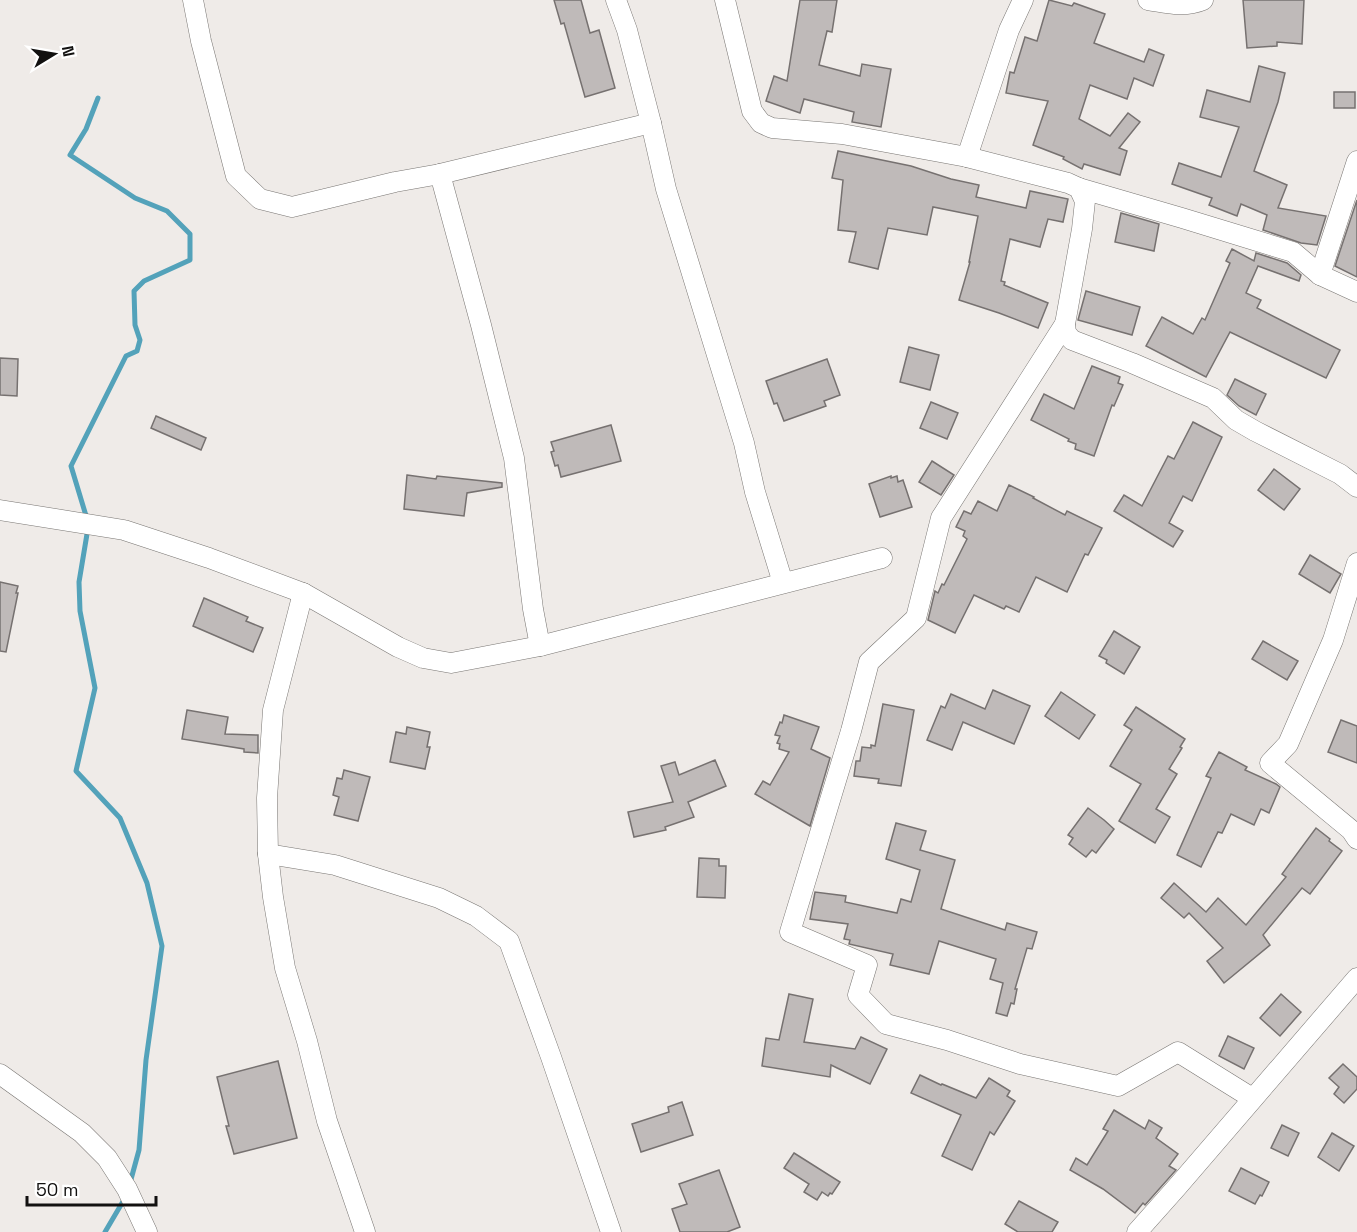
<svg xmlns="http://www.w3.org/2000/svg" width="1357" height="1232" font-family="'Space Grotesk',sans-serif">
  <style>
    .lines { fill: none; stroke-linecap: round; stroke-linejoin: round }
    .stream { stroke: #53a2ba; stroke-width: 5 }
    .building { fill: #bfbab9; stroke: #767170; stroke-width: 1.5 }
    .minor-casing { stroke: #797673; stroke-width: 21 }
    .minor { stroke: #fff; stroke-width: 20 }
  </style>
  <rect width="100%" height="100%" fill="#efebe8"/>
  <g class="lines">
    <g class="stream">
      <path d="M87,519L71,466L126,356L137,351L140,340L135,325L134,291L144,281L190,260V234L167,211L135,198L70,155L86,129L98,98"/>
      <path d="M88,528L79,582L80,611L95,688L76,771L120,818L147,883L162,946L146,1060L139,1150L130,1183"/>
      <path d="M105,1232L125,1198"/>
    </g>
  </g>
  <g class="building">
    <path d="M554,0H581L590,33L599,30L615,88L585,97L564,23L561,24Z"/>
    <path d="M800,0H837L832,32L827,31L819,65L860,76L862,64L891,69L881,127L852,122L854,112L804,99L800,113L766,101L774,76L787,81Z"/>
    <path d="M1049,0L1072,6L1074,3L1105,14L1094,43L1144,62L1149,49L1164,55L1153,86L1134,78L1127,99L1090,85L1079,119L1110,136L1128,113L1140,122L1119,148L1127,151L1120,175L1084,164L1082,169L1063,159L1064,157L1033,145L1048,101L1006,93L1010,72L1014,73L1025,37L1037,41Z"/>
    <path d="M1243,0H1304L1302,44L1277,42V46L1247,48Z"/>
    <path d="M1259,66L1285,73L1278,102L1254,171L1287,185L1278,208L1326,216L1317,245L1301,243L1263,230L1267,215L1241,204L1237,216L1209,205L1212,198L1172,184L1179,163L1221,177L1239,127L1200,117L1207,90L1250,102Z"/>
    <rect x="1334" y="92" width="21" height="16"/>
    <path d="M838,151L911,166L951,179L979,185L976,197L1026,208L1030,191L1068,199L1063,222L1048,219L1040,247L1010,239L1001,281L1005,282L1004,285L1048,303L1038,328L999,313L959,300L970,262H969L978,216L933,207L927,235L888,228L878,269L849,262L856,232L838,230L843,180L832,178Z"/>
    <path d="M1357,200V277L1335,266Z"/>
    <path d="M1121,213L1159,224L1154,251L1115,242Z"/>
    <path d="M1232,249L1254,261L1256,253L1287,263L1301,275L1299,281L1258,266L1246,293L1261,300L1257,308L1340,350L1326,378L1230,332L1206,377L1146,346L1162,317L1193,334L1202,318L1205,320L1230,263L1226,261Z"/>
    <path d="M1086,291L1140,307L1132,335L1078,320Z"/>
    <path d="M909,347L939,355L930,390L900,382Z"/>
    <path d="M0,358L18,359L17,396L0,395Z"/>
    <path d="M827,359L840,395L824,401L826,406L784,421L777,403L774,404L766,381Z"/>
    <path d="M1092,366L1120,377L1118,383L1123,385L1114,406L1112,405L1094,456L1075,449L1076,444L1068,441L1069,439L1031,420L1044,394L1074,409Z"/>
    <path d="M1235,379L1266,394L1256,415L1239,406L1227,395Z"/>
    <path d="M931,402L958,413L947,439L920,428Z"/>
    <path d="M156,416L206,438L201,450L151,428Z"/>
    <path d="M1193,422L1222,437L1192,501L1183,496L1169,523L1183,531L1173,547L1114,511L1124,495L1142,506L1168,456L1174,459Z"/>
    <path d="M611,425L621,461L561,477L558,465L555,466L551,452L554,451L551,442Z"/>
    <path d="M932,461L954,475L941,495L919,482Z"/>
    <path d="M1274,469L1300,489L1284,510L1258,490Z"/>
    <path d="M407,475L436,479L437,476L502,483V487L467,493L464,516L404,509Z"/>
    <path d="M891,476V478L897,476L898,482L903,480L912,507L880,517L869,484Z"/>
    <path d="M1009,485L1034,497L1033,498L1065,515L1067,511L1102,528L1088,555L1085,554L1067,592L1036,577L1019,612L1006,606L1004,609L974,595L955,633L928,620L935,591L938,593L942,584L944,585L967,539L963,536L965,531L956,527L964,511L971,514L978,501L997,511Z"/>
    <path d="M1310,555L1341,574L1330,593L1299,574Z"/>
    <path d="M0,582L18,586L16,593H18L6,652L0,651Z"/>
    <path d="M204,598L248,617L246,621L263,628L253,652L193,626Z"/>
    <path d="M1114,631L1140,647L1124,674L1106,663L1107,660L1099,656Z"/>
    <path d="M1263,641L1298,661L1287,680L1252,659Z"/>
    <path d="M993,690L1030,706L1014,744L963,722L952,750L927,740L941,706L945,708L951,694L985,709Z"/>
    <path d="M1061,692L1095,715L1079,739L1045,716Z"/>
    <path d="M883,704L914,710L901,786L878,783L879,779L854,776L856,761H860L862,747L871,748V745L875,746Z"/>
    <path d="M1136,707L1185,739L1180,747L1182,748L1169,769L1177,774L1156,809L1170,817L1155,843L1119,821L1141,784L1110,766L1132,730L1124,725Z"/>
    <path d="M187,710L228,717L225,734L258,735V753L244,752V749L182,739Z"/>
    <path d="M784,715L819,727L811,749L830,758L810,826L755,794L763,781L770,785L789,752L779,749L780,744L777,743L780,736L775,735L780,722L782,723Z"/>
    <path d="M1341,720L1357,726V763L1328,752Z"/>
    <path d="M407,727L430,732L427,747H430L425,769L390,762L396,732L406,734Z"/>
    <path d="M1219,752L1247,767L1245,770L1276,784L1280,787L1269,813L1261,809L1254,825L1231,814L1222,833L1218,832L1201,867L1177,855L1211,778L1206,776Z"/>
    <path d="M715,760L726,786L688,802L694,817L665,827L666,830L634,837L628,812L673,802L661,766L675,762L679,775Z"/>
    <path d="M344,770L370,777L358,821L334,815L339,797L333,795L337,778L342,779Z"/>
    <path d="M1088,808L1104,820L1114,829L1096,853L1092,850L1086,857L1069,844L1073,838L1068,835Z"/>
    <path d="M896,823L926,831L920,850L955,860L941,909L1005,930L1007,923L1037,932L1032,949L1027,948L1015,989H1017L1014,1004L1011,1003L1007,1016L996,1013L1003,983L990,979L996,959L939,941L929,974L890,965L893,954L849,944L850,940L844,939L848,924L810,919L815,892L846,896L845,902L897,913L901,899L911,902L920,870L886,859Z"/>
    <path d="M1316,828L1330,839L1329,841L1342,851L1310,894L1302,888L1263,935L1270,945L1224,983L1207,961L1223,948L1189,913L1184,918L1161,898L1174,883L1206,912L1218,898L1246,925L1286,877L1282,874Z"/>
    <path d="M699,858L719,859V866H726L725,898L697,897Z"/>
    <path d="M789,994L813,999L804,1042L855,1049L861,1037L887,1049L870,1084L831,1065L830,1077L762,1066L766,1038L779,1040Z"/>
    <path d="M1281,994L1301,1012L1280,1036L1260,1018Z"/>
    <path d="M1228,1036L1254,1048L1244,1069L1219,1056Z"/>
    <path d="M278,1061L297,1138L234,1154L226,1126H229L217,1077Z"/>
    <path d="M1343,1064L1357,1077V1089L1344,1103L1334,1094L1339,1087L1329,1078Z"/>
    <path d="M920,1075L941,1085L942,1084L976,1098L989,1078L1010,1091L1007,1096L1015,1101L994,1135L990,1132L972,1170L942,1156L961,1115L911,1093Z"/>
    <path d="M682,1102L693,1135L641,1152L632,1124L669,1112L668,1107Z"/>
    <path d="M1114,1110L1145,1129L1149,1120L1162,1128L1156,1138L1178,1154L1169,1166L1176,1170L1145,1205L1143,1203L1135,1213L1103,1189L1070,1170L1076,1158L1087,1165L1108,1131L1103,1129Z"/>
    <path d="M1282,1125L1299,1133L1288,1156L1271,1148Z"/>
    <path d="M1332,1133L1354,1146L1339,1171L1318,1157Z"/>
    <path d="M794,1153L840,1182L832,1194L830,1193L828,1196L822,1192L817,1200L804,1192L809,1184L784,1168Z"/>
    <path d="M1241,1168L1269,1182L1262,1196L1260,1195L1255,1204L1229,1191Z"/>
    <path d="M719,1170L740,1227L727,1232H680L672,1209L687,1204L679,1184Z"/>
    <path d="M1019,1201L1058,1222L1052,1232H1018L1005,1224Z"/>
  </g>
  <g class="lines">
    <defs>
      <g id="minor">
        <path d="M193,0L201,41L236,176L260,199L292,207L395,182L440,174L651,123"/>
        <path d="M616,0L627,30L651,123L666,189L744,443L755,492L783,583"/>
        <path d="M725,0L752,111L761,123L772,128L842,134L967,157L1068,183L1079,188L1085,201L1082,229L1065,324L1066,333L1072,340L1132,363L1213,398L1236,420L1255,431L1340,474L1357,487"/>
        <path d="M1148,0C1168,3 1184,8 1203,0"/>
        <path d="M967,157L1009,30L1023,0"/>
        <path d="M440,174L481,325L514,458L533,609L540,646"/>
        <path d="M1079,188L1182,218L1293,252L1320,275L1357,292"/>
        <path d="M1320,275L1357,161"/>
        <path d="M1065,324L941,518L916,618L869,662L851,731L790,932L867,965L858,995L886,1024L947,1040L1020,1064L1118,1086L1178,1052L1252,1098"/>
        <path d="M0,510L124,530L209,558L303,593L398,647L423,658L451,663L540,646L882,558"/>
        <path d="M1357,563L1333,640L1288,744L1270,763L1351,830L1357,839"/>
        <path d="M303,593L273,710L267,798L268,854L273,897L285,968L307,1041L327,1121L365,1232"/>
        <path d="M268,854L335,865L439,898L476,916L509,941L551,1057L611,1232"/>
        <path d="M0,1074L82,1133L107,1158L127,1189L147,1232"/>
        <path d="M1137,1232L1177,1187L1357,978"/>
      </g>
    </defs>
    <use href="#minor" class="minor-casing"/>
    <use href="#minor" class="minor"/>
  </g>
  <g transform="translate(54 54) rotate(79)" stroke="#ffffff" stroke-width="4.5" paint-order="stroke">
  <path d="M0-4.5L10 22L0 15L-10 22Z" fill="#121110"/>
  <text y="-9" font-size="16" font-weight="bold" text-anchor="middle" fill="#121110">N</text>
  </g>
  <path d="M27 1196v9h129v-9" fill="none" stroke="#121110" stroke-width="3"/>
  <text x="36" y="1196" font-size="18" fill="#121110" stroke="#ffffff" stroke-width="4.5" paint-order="stroke">50 m</text>
</svg>
